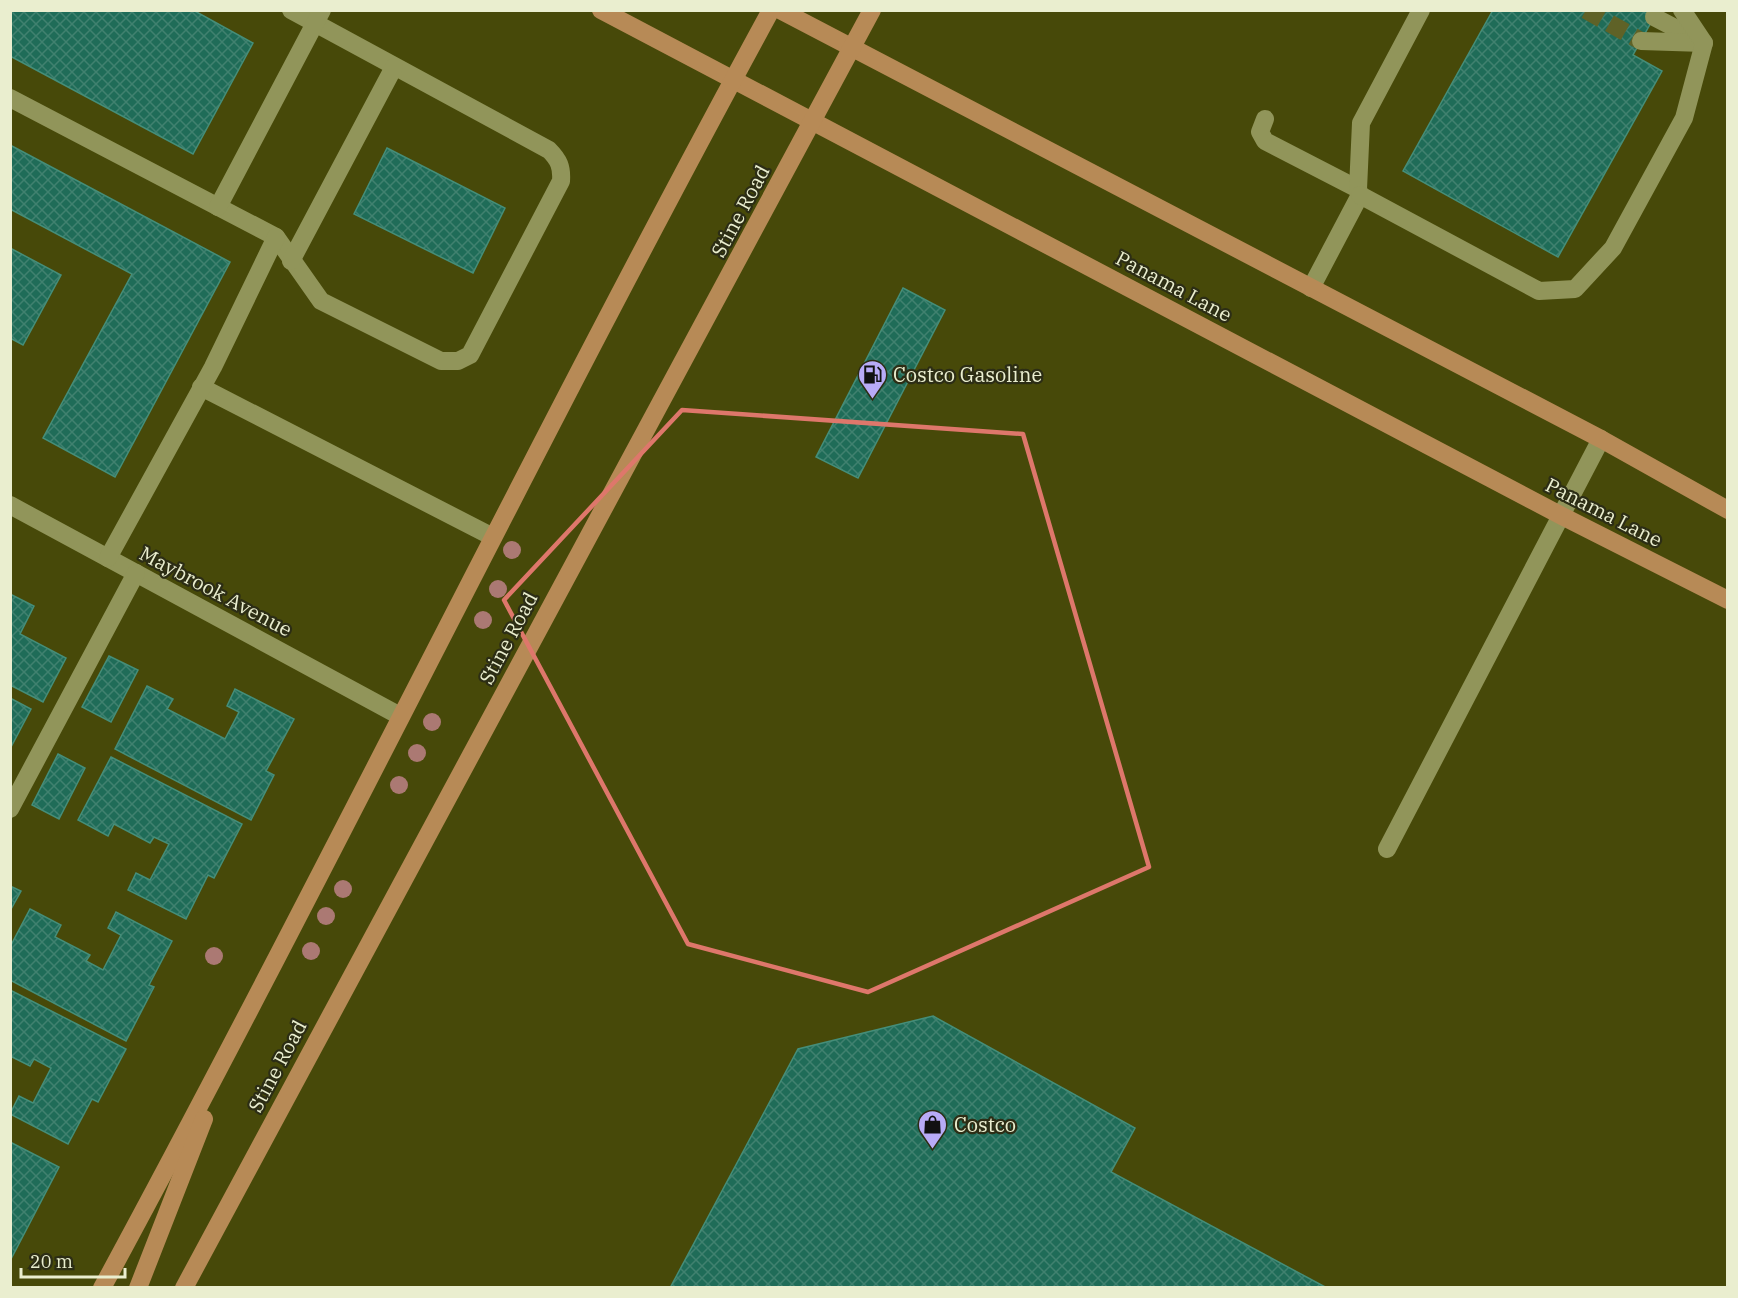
<svg xmlns="http://www.w3.org/2000/svg" width="1738" height="1298" font-family="'IBM Plex Serif',serif">
  <style>
    .building { fill: url(#building-cross-hatch); stroke: #458e79; stroke-width: 1.5 }
    .lines { fill: none; stroke-linecap: round; stroke-linejoin: round }
    .minor-tunnel { stroke: #5f6227; stroke-width: 18; stroke-dasharray: 18 9; stroke-linecap: butt }
    .minor { stroke: #91955a; stroke-width: 18 }
    .major { stroke: #b78a56; stroke-width: 18 }
    .tree { fill: #ab7973 }
    .marked { fill: none; stroke: #de776b; stroke-width: 4.5; stroke-linejoin: round }
    .labels { text-anchor: middle; dominant-baseline: central; stroke-width: 4.5; stroke-linejoin: round; paint-order: stroke }
    .street-label { font-size: 20px; fill: #eaeecf; stroke: #2c2d15 }
    .poi-label { font-size: 20px; fill: #eaeecf; stroke: #2c2d15; text-anchor: start }
  </style>
  <defs>
    <pattern id="building-cross-hatch" width="8" height="8" patternUnits="userSpaceOnUse" patternTransform="scale(1.5)"><rect width="8" height="8" fill="#1f6c58"/><path d="M0 0l8 8M0 8l8-8" fill="none" stroke="#40816f"/></pattern>
  </defs>
  <rect width="100%" height="100%" fill="#474909"/>
  <g class="building">
    <path d="M10,10H193L253,43L193,154L10,56Z"/>
    <path d="M1493,10H1658L1633,55L1662,71L1558,257L1403,171Z"/>
    <path d="M10,145L230,262L115,477L43,438L132,274L10,209Z"/>
    <path d="M387,148L505,208L473,273L354,214Z"/>
    <path d="M10,248L61,275L23,345L10,338Z"/>
    <path d="M903,288L945,310L858,478L816,457Z"/>
    <path d="M10,594L34,606L20,634L66,658L43,702L10,685Z"/>
    <path d="M109,656L138,670L111,722L82,707Z"/>
    <path d="M147,686L173,699L167,709L225,739L239,712L227,706L235,689L294,719L266,771L274,775L251,820L115,749Z"/>
    <path d="M10,698L31,709L10,749Z"/>
    <path d="M58,754L85,768L59,819L32,805Z"/>
    <path d="M111,757L242,824L214,878L208,875L186,919L128,890L136,873L150,880L169,844L154,837L150,843L114,824L108,836L78,820Z"/>
    <path d="M10,886L21,891L10,911Z"/>
    <path d="M30,909L61,925L55,937L90,955L86,961L103,970L121,935L108,928L116,912L172,941L149,985L154,987L126,1041L10,980V947Z"/>
    <path d="M10,990L126,1049L98,1102L92,1099L68,1144L10,1114L19,1096L33,1103L51,1068L34,1059L30,1066L10,1056Z"/>
    <path d="M933,1016L1135,1128L1111,1172L1327,1288H670L798,1049Z"/>
    <path d="M10,1142L59,1167L10,1261Z"/>
  </g>
  <g class="lines">
    <path class="minor-tunnel" d="M1586,10L1641,41"/>
    <g class="minor">
      <path d="M1654,17L1700,41"/>
      <path d="M1641,41L1704,43"/>
      <path d="M10,98L276,237L321,301L441,361H458L470,355L561,181C562,167 559,160 549,150L291,10"/>
      <path d="M1265,119L1260,132L1265,141L1358,189L1360,195L1311,288"/>
      <path d="M1358,189L1361,123L1421,10"/>
      <path d="M1360,195L1539,291L1575,289L1613,248L1684,118L1704,43L1682,10"/>
      <path d="M218,207L322,10"/>
      <path d="M291,261L394,67"/>
      <path d="M201,387L493,537"/>
      <path d="M10,505L400,716"/>
      <path d="M108,558L213,367L276,237"/>
      <path d="M10,809L136,573"/>
      <path d="M1387,849L1601,439"/>
    </g>
    <g class="major">
      <path d="M601,10L1562,516L1728,600"/>
      <path d="M780,10L1601,439L1728,510"/>
      <path d="M102,1288C331,865 541,432 771,10"/>
      <path d="M138,1288L204,1119"/>
      <path d="M184,1288L872,10"/>
    </g>
  </g>
  <g class="tree">
    <circle cx="512" cy="550" r="9"/>
    <circle cx="498" cy="589" r="9"/>
    <circle cx="483" cy="620" r="9"/>
    <circle cx="432" cy="722" r="9"/>
    <circle cx="417" cy="753" r="9"/>
    <circle cx="399" cy="785" r="9"/>
    <circle cx="343" cy="889" r="9"/>
    <circle cx="326" cy="916" r="9"/>
    <circle cx="311" cy="951" r="9"/>
    <circle cx="214" cy="956" r="9"/>
  </g>
  <path class="marked" d="M682,410L1023,434L1149,867L868,992L688,944L504,600Z"/>
  <defs>
    <symbol id="fuel-pin" viewBox="-11 -11 22 30"><path d="M0 17L-7.5 6A9.5 9.5 0 1 1 7.5 6Z" fill="#b8abf7" stroke="#2c2d15"/><path d="M-5.5-6h7V0h2V4h1.3V-2.5L3-4.5l.8-.8L6-3V5H2.5V1h-1V6h-7ZM-4.2-4.7v3.2H.2V-4.7Z" fill="#111"/></symbol>
    <symbol id="shop-pin" viewBox="-11 -11 22 30"><path d="M0 17L-7.5 6A9.5 9.5 0 1 1 7.5 6Z" fill="#b8abf7" stroke="#2c2d15"/><path d="M-5-2.5h2.3a2.7 3.5 0 0 1 5.4 0H5L5.5 6h-11ZM-1.5-2.5h3a1.5 2.3 0 0 0-3 0Z" fill="#111"/></symbol>
  </defs>
  <g fill-rule="evenodd">
    <use href="#fuel-pin" x="856" y="358" width="33" height="45"/>
    <use href="#shop-pin" x="916" y="1108" width="33" height="45"/>
  </g>
  <g class="labels">
    <g class="street-label">
      <text transform="translate(740 211) rotate(-62)">Stine Road</text>
      <text transform="translate(1174 286) rotate(28)">Panama Lane</text>
      <text transform="translate(1604 512) rotate(27)">Panama Lane</text>
      <text transform="translate(216 591) rotate(28)">Maybrook Avenue</text>
      <text transform="translate(508 638) rotate(-62)">Stine Road</text>
      <text transform="translate(277 1066) rotate(-62)">Stine Road</text>
    </g>
    <g class="poi-label">
      <text x="893" y="374">Costco Gasoline</text>
      <text x="954" y="1124">Costco</text>
    </g>
  </g>
  <rect width="1738" height="1298" fill="none" stroke="#eaeecf" stroke-width="24"/>
  <path d="M21 1268v9h104v-9" fill="none" stroke="#eaeecf" stroke-width="3"/>
  <text x="30" y="1268" font-size="18" fill="#eaeecf" stroke="#2c2d15" stroke-width="4.5" paint-order="stroke">20 m</text>
</svg>
